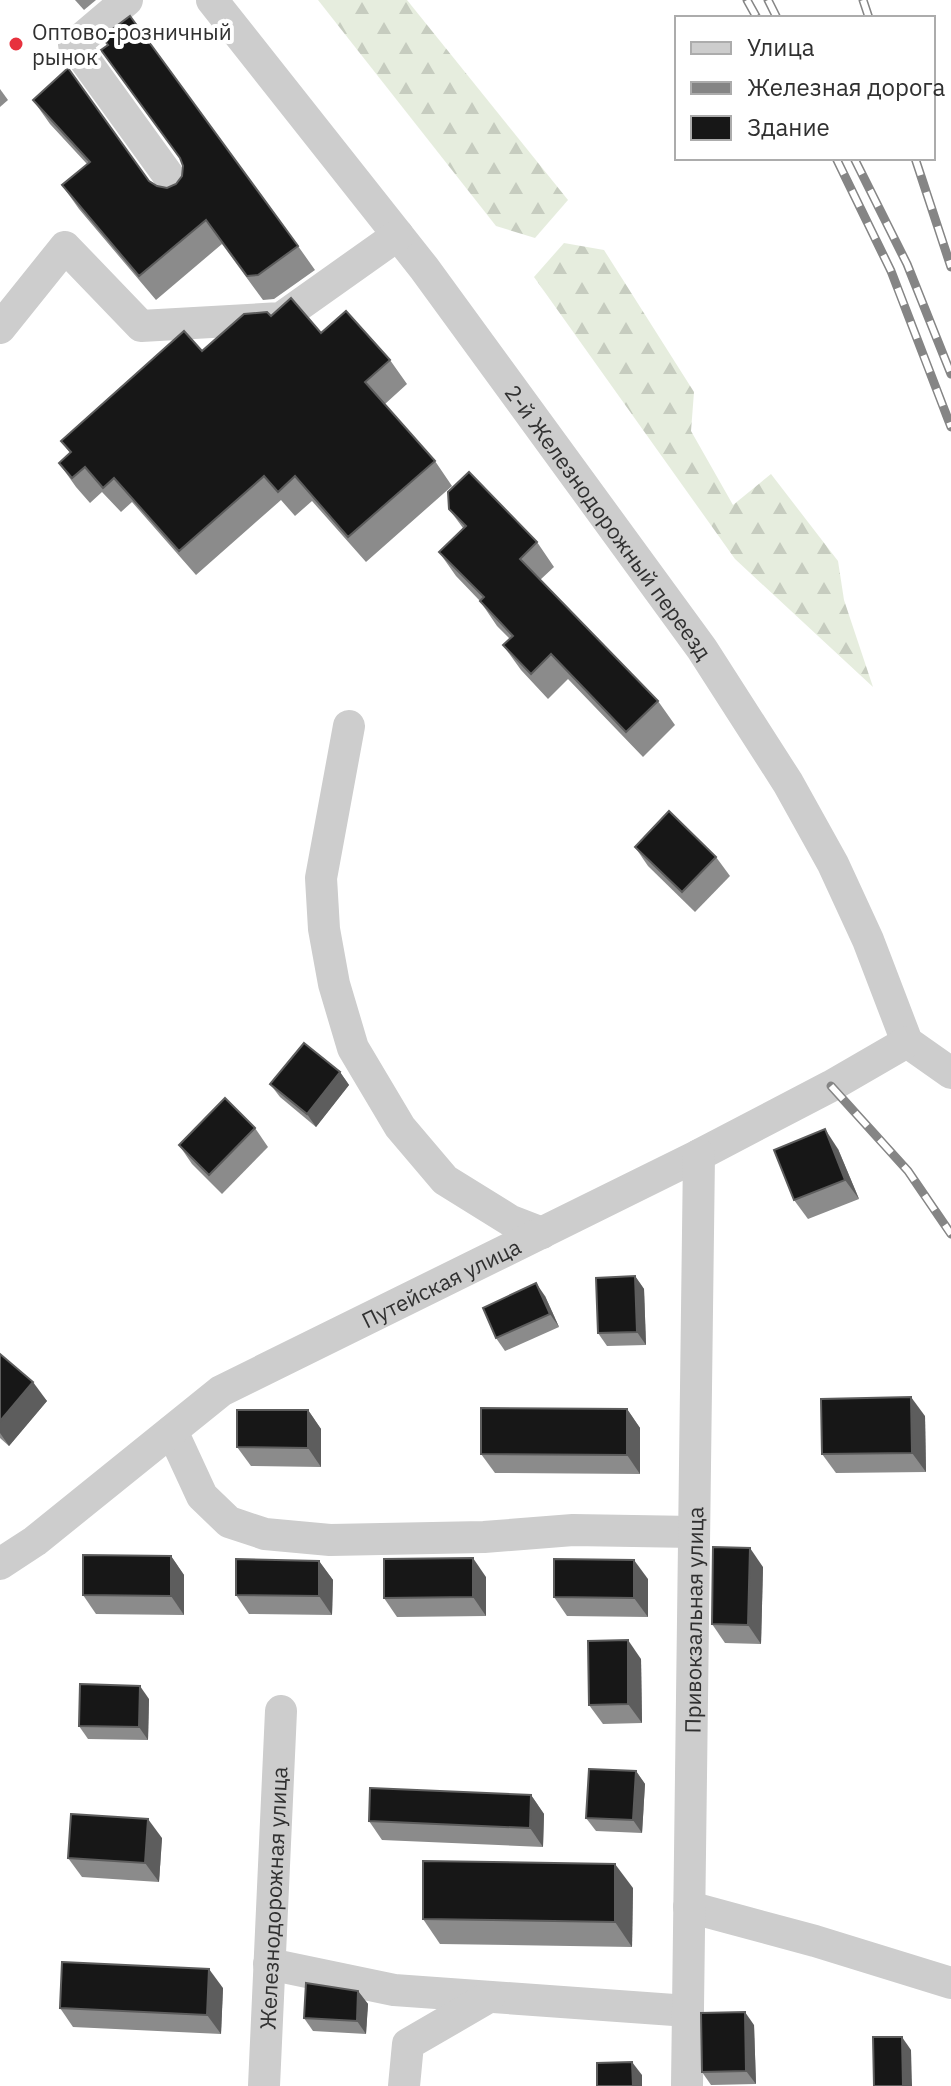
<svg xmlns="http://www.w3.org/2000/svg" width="951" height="2086" font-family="'IBM Plex Sans',sans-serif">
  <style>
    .forest { fill: url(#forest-firs) }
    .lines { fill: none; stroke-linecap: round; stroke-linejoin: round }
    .minor { stroke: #cdcdcd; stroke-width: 32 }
    .rail-casing { stroke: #858585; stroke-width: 9 }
    .rail { stroke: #fff; stroke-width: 6; stroke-dasharray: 18; stroke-linecap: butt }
    .wall { fill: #8b8b8b }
    .shaded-wall { fill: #5d5d5d }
    .building { fill: #171717; stroke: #5d5d5d; stroke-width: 2 }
    .poi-dot { fill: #e7323e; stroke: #fff; stroke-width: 3 }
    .labels { text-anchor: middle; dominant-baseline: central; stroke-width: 8; stroke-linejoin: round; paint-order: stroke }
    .poi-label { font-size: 22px; fill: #303030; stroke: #fff; text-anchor: start }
    .street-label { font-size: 22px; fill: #303030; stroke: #fff }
  </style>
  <defs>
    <pattern id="forest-firs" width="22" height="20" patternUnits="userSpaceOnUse" patternTransform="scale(2)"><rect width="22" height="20" fill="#e6edde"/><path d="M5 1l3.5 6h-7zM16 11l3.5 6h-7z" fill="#c6ccbf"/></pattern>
  </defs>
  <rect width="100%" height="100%" fill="#fff"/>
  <g class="forest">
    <path d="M318,0H407L568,200L535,238L496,226Z"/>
    <path d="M564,243L604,250L694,392L691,431L733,505L771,474L838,561L844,600L873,687L735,559L534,277Z"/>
  </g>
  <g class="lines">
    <g class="minor">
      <path d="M127,0L74,45L181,193"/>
      <path id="s1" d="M212,0L424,268L702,649L788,783L833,864L868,940L907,1042L951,1073"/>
      <path d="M0,328L65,247L141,326L281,318L398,235"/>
      <path d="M349,726L321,878L324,929L334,984L353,1048L400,1127L445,1180L511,1221L542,1233"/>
      <path d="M172,1431L202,1496L229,1522L265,1534L330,1540L484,1537L573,1530L694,1532"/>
      <path id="s2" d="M0,1564L35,1541L221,1391L699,1155L831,1086L907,1042"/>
      <path d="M689,1907L815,1941L951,1983"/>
      <path d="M269,1964L394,1990L688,2011"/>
      <path id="s3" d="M264,2086L281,1711"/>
      <path d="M404,2086L408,2044L489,1997"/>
      <path id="s4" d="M687,2086L699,1155"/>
    </g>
    <defs>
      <g id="rail">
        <path d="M747,0L757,18"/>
        <path d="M768,0L777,18"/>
        <path d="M863,0L869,18"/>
        <path d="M836,158L891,271L951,427"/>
        <path d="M854,158L907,264L951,374"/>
        <path d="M915,158L951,267"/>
        <path d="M831,1086L908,1171L951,1234"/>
      </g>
    </defs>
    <use href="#rail" class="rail-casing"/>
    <use href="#rail" class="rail"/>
  </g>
  <g class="wall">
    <path d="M75,0H96L84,10Z"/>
    <path d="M0,89L8,100L0,107Z"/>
    <path d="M33,100L157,186L167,188L298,246L315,270L274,299L263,300L222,244L156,300L79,209L62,185L87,164L50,124Z"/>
    <path d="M271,316L321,333L390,360L407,384L385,404L435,461L452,486L366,562L312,501L295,516L281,500L196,575L132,502L121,512L102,492L90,503L76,487L59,463L70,453L61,441L202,351Z"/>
    <path d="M449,509L537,542L554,567L540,580L658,701L675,725L643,757L568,679L548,699L521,670L503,645L510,639L497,626L480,601L456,576L439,552L463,528Z"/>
    <path d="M635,847L716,857L730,876L695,912L648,866Z"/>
    <path d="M340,1072L349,1085L316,1127L280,1097L270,1084Z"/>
    <path d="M255,1128L268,1147L222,1194L192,1164L179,1145Z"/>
    <path d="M838,1149L859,1199L808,1219L794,1200Z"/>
    <path d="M635,1276L644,1289L646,1345L607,1346L598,1333Z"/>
    <path d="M545,1296L559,1327L505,1351L496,1338Z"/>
    <path d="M0,1354L47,1401L9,1446L0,1438Z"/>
    <path d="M627,1409L640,1428V1474L495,1473L481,1454Z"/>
    <path d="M308,1410L321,1429V1467L251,1466L237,1447Z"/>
    <path d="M925,1416L926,1472L836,1473L822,1454Z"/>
    <path d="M171,1556L184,1575V1615L96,1614L83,1595Z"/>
    <path d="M319,1561L333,1580L332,1615L249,1614L236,1595Z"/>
    <path d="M763,1567L761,1644L725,1643L712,1624Z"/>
    <path d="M486,1577V1616L397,1617L384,1598Z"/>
    <path d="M648,1579V1617L567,1616L554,1597Z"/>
    <path d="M641,1659L642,1723L603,1724L589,1705Z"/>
    <path d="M149,1699L148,1740L88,1739L79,1726Z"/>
    <path d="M636,1771L645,1784L642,1833L596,1831L586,1818Z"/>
    <path d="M531,1795L544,1814L543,1847L382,1840L369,1821Z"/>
    <path d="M162,1838L159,1882L82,1877L68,1858Z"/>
    <path d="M633,1888L632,1947L440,1944L423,1919Z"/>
    <path d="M223,1988L221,2034L73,2027L60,2008Z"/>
    <path d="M358,1991L368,2004L366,2034L313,2031L304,2018Z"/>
    <path d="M754,2025L756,2084L711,2085L702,2072Z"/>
  </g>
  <g class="shaded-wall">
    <path d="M340,1072L349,1085L316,1127L307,1114Z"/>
    <path d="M825,1129L838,1149L859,1199L845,1180Z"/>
    <path d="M635,1276L644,1289L646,1345L637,1332Z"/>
    <path d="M536,1283L545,1296L559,1327L550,1314Z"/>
    <path d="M33,1382L47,1401L9,1446L0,1433V1421Z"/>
    <path d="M911,1397L925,1416L926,1472L912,1453Z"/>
    <path d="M627,1409L640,1428V1474L627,1455Z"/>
    <path d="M308,1410L321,1429V1467L308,1448Z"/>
    <path d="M750,1548L763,1567L761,1644L748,1625Z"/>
    <path d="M171,1556L184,1575V1615L171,1596Z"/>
    <path d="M473,1558L486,1577V1616L473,1597Z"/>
    <path d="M634,1560L648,1579V1617L634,1598Z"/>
    <path d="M319,1561L333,1580L332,1615L319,1596Z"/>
    <path d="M628,1640L641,1659L642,1723L628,1704Z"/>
    <path d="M140,1686L149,1699L148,1740L139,1727Z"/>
    <path d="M636,1771L645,1784L642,1833L633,1820Z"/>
    <path d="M531,1795L544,1814L543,1847L530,1828Z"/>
    <path d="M148,1819L162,1838L159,1882L145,1863Z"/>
    <path d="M615,1864L633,1888L632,1947L615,1922Z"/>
    <path d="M209,1969L223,1988L221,2034L207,2015Z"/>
    <path d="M358,1991L368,2004L366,2034L357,2021Z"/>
    <path d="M745,2012L754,2025L756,2084L746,2071Z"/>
    <path d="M902,2037L911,2050L912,2086H903Z"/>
    <path d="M632,2062L642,2075V2086H633Z"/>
  </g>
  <g class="building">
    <path d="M130,16L298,246L258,275L247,276L206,220L139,276L62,185L90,162L33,100L68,68L149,181L157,186L167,188L176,184L182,176L183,166L180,158L101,50L108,45L102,37Z"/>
    <path d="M291,298L321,333L346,311L390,360L365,382L435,461L348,537L295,476L278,492L264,476L179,551L114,478L103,488L85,467L72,478L59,463L71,452L61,441L184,331L202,351L244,314L267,312L271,316Z"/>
    <path d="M469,472L537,542L520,559L658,701L626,732L551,654L531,674L503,645L513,636L480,601L484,597L439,552L466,526L449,509L448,492Z"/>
    <path d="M669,811L716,857L682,892L635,847Z"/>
    <path d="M304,1043L340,1072L307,1114L270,1084Z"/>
    <path d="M225,1098L255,1128L209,1175L179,1145Z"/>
    <path d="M825,1129L845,1180L794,1200L774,1150Z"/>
    <path d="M635,1276L637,1332L598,1333L596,1278Z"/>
    <path d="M536,1283L550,1314L496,1338L483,1308Z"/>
    <path d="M0,1354L33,1382L0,1421Z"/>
    <path d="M911,1397L912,1453L822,1454L821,1399Z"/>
    <path d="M481,1408L627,1409V1455L481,1454Z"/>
    <path d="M237,1410H308V1448L237,1447Z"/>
    <path d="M713,1547L750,1548L748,1625L712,1624Z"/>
    <path d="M83,1555L171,1556V1596L83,1595Z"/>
    <path d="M473,1558V1597L384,1598V1559Z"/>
    <path d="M236,1559L319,1561V1596L236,1595Z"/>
    <path d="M554,1559L634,1560V1598L554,1597Z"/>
    <path d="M628,1640V1704L589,1705L588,1641Z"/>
    <path d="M80,1684L140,1686L139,1727L79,1726Z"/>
    <path d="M589,1769L636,1771L633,1820L586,1818Z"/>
    <path d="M370,1788L531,1795L530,1828L369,1821Z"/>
    <path d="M71,1814L148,1819L145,1863L68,1858Z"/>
    <path d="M423,1861L615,1864V1922L423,1919Z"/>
    <path d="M62,1962L209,1969L207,2015L60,2008Z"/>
    <path d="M306,1983L358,1991L357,2021L304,2018Z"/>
    <path d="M745,2012L746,2071L702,2072L701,2013Z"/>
    <path d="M873,2037H902L903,2086H874Z"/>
    <path d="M632,2062L633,2086H597V2063Z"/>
  </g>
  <circle class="poi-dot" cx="16" cy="44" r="8"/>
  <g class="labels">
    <g class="poi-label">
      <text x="32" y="31">Оптово-розничный<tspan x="32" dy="25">рынок</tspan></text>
    </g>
    <g class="street-label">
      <text stroke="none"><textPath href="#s1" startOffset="656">2-й Железнодорожный переезд</textPath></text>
      <text stroke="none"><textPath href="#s2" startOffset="526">Путейская улица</textPath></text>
      <text stroke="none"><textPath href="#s4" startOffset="466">Привокзальная улица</textPath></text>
      <text stroke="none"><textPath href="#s3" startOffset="188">Железнодорожная улица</textPath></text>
    </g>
  </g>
  <rect x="675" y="16" width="260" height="144" fill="#ffffff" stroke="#acacac" stroke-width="2"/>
  <rect x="691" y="42" width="40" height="12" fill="#cdcdcd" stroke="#acacac" stroke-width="2"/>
  <text x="747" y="56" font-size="24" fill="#303030">Улица</text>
  <rect x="691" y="82" width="40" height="12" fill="#858585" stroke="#acacac" stroke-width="2"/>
  <text x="747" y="96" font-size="24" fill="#303030">Железная дорога</text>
  <rect x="691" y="116" width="40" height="24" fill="#171717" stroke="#acacac" stroke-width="2"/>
  <text x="747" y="136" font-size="24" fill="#303030">Здание</text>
</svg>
